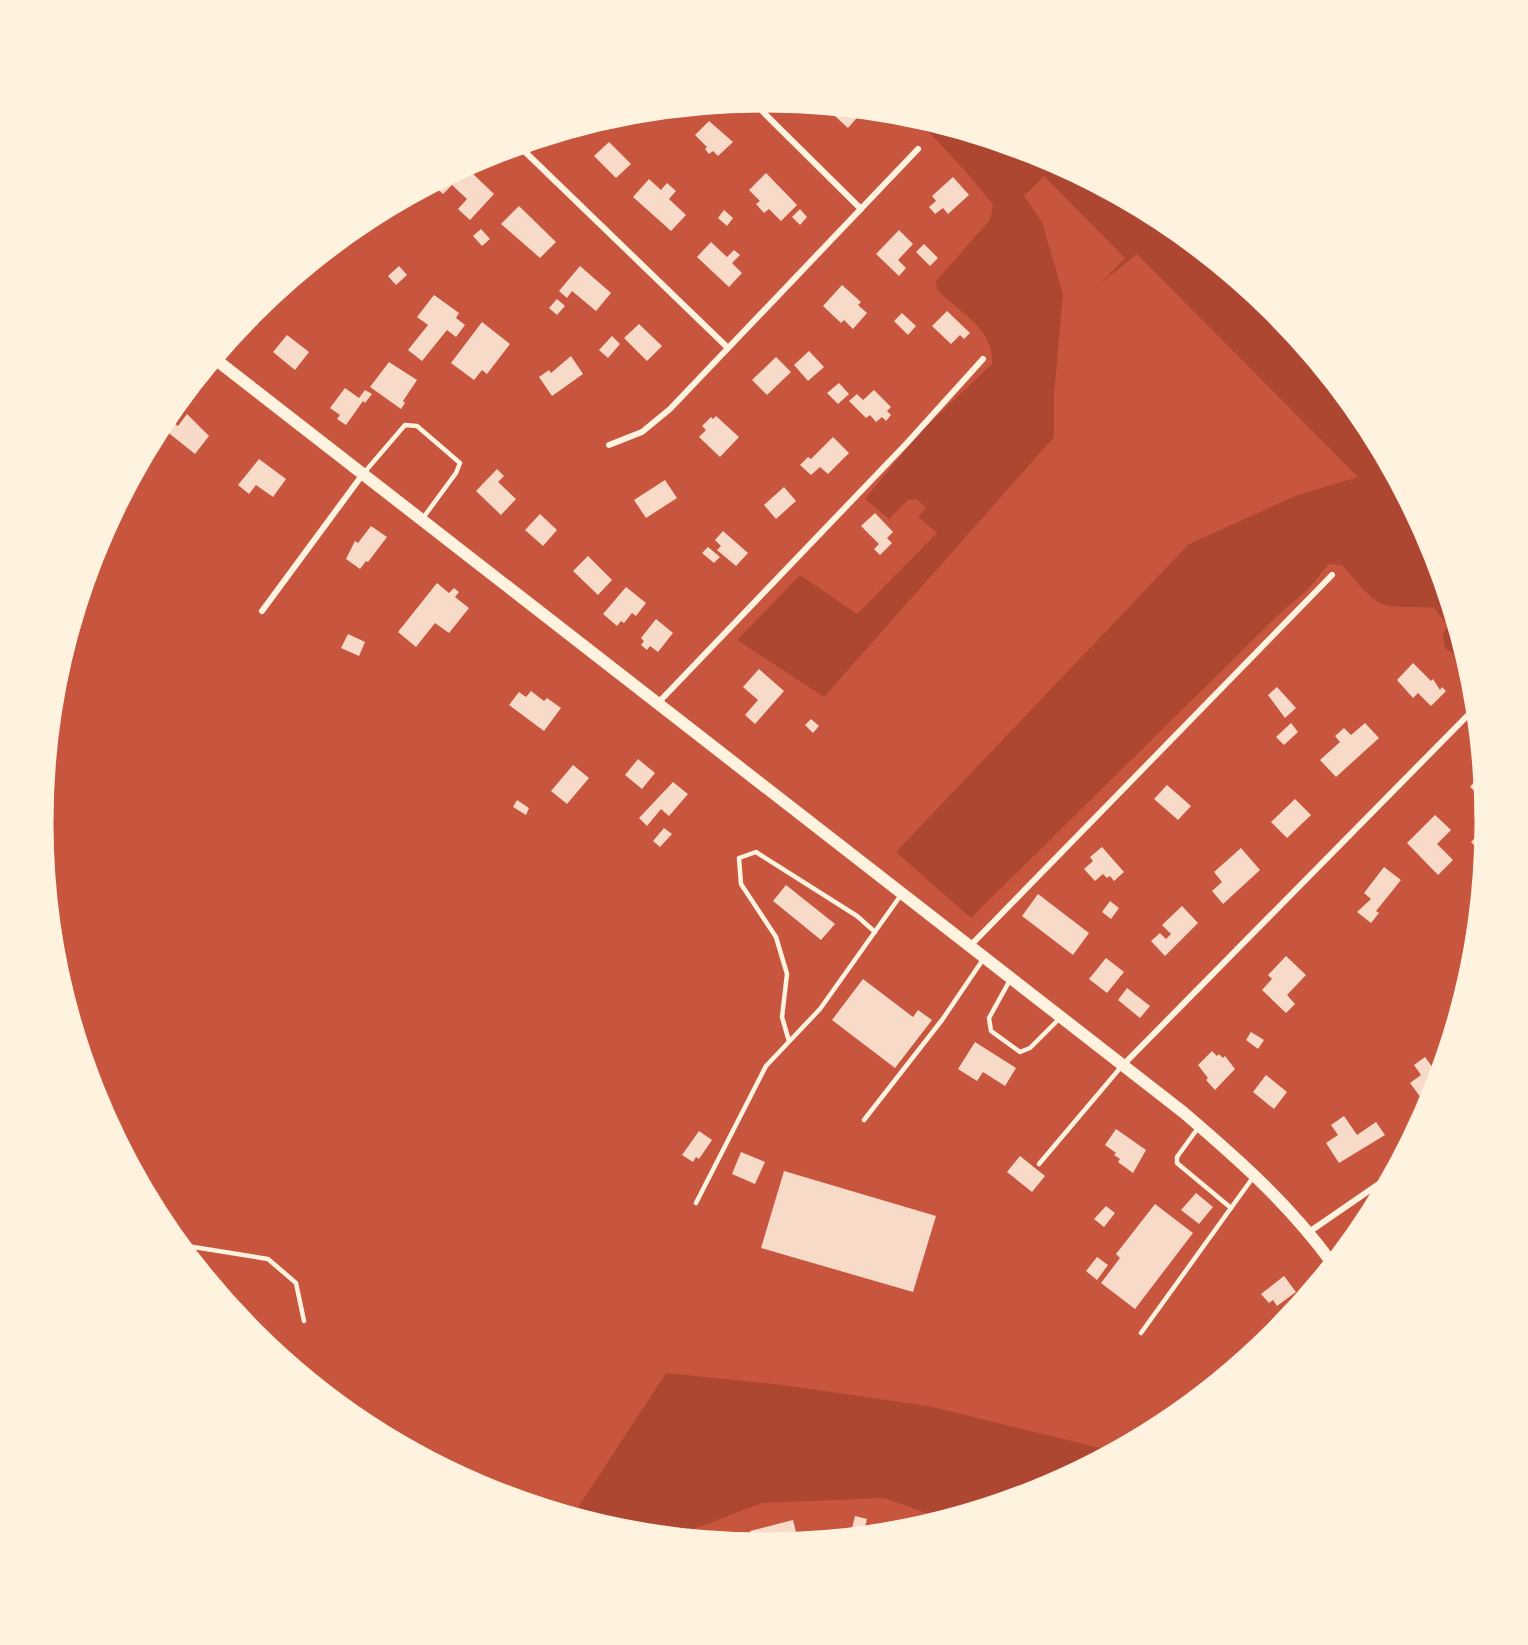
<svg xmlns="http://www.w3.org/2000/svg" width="1528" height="1645" font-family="Signika,sans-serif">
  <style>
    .green { fill: #ae4732 }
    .building { fill: #f7dbc8 }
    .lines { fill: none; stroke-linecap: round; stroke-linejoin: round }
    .service { stroke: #fff3e0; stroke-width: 4.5 }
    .minor { stroke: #fff3e0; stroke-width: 6 }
    .secondary { stroke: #fff3e0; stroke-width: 12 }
    .rim { fill: none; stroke: #fff3e0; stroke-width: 3 }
  </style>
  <rect width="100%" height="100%" fill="#c8553d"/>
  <g class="green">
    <path d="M916,118L1041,156L1165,222L1275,312L1365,422L1431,547L1467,663L1445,648L1443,633L1448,626L1434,608C1420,606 1406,608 1391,606C1370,604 1356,579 1342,565L1329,564L1308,589L1275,618L971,918L896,852L1189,544L1298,495L1358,477L1137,254L1100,284L1125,258L1044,176L1024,196L1042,222L1063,294L1054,395V437L824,697L737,640L800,575L857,614L937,533L918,517L926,508L917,499L908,500L889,519L865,499L920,432L992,364C995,329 958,311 937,290L936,281L990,220L993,205C970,174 942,147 916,118Z"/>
    <path d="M666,1373L783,1385L928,1406L1112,1451L1040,1490L943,1519L884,1498L762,1503L676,1536L623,1531L573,1515Z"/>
  </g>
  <g class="building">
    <path d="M825,107L858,110L861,113L848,128Z"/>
    <path d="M709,121L733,142L718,156L713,151L709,154L705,149L707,147L695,135Z"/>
    <path d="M609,142L631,164L616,178L594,156Z"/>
    <path d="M474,163L476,165L470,171L494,194L470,220L458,209L467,199L452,185L443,194L433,185Z"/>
    <path d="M766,173L797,205L781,221L769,209L764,213L756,204L760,201L749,190Z"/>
    <path d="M953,177L969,195L948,214L943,208L935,214L929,207L936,201L932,196Z"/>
    <path d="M649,179L661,190L667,183L676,191L669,199L686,215L671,231L633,197Z"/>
    <path d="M519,206L556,242L540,258L501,224Z"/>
    <path d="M800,209L807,217L800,225L792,217Z"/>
    <path d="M724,210L733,218L727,226L718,218Z"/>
    <path d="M481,229L490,239L482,246L473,236Z"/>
    <path d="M899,230L913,244L898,260L906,268L899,276L876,254Z"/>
    <path d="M711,242L727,257L734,250L740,255L732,263L742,273L729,287L697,257Z"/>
    <path d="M924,244L938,258L930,266L916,252Z"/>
    <path d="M399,266L407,275L396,285L388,276Z"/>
    <path d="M580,266L611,293L596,311L572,291L567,298L559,291Z"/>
    <path d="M842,285L861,302L858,305L867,313L853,329L844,320L841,323L823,306Z"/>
    <path d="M434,295L459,313L456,318L465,325L456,337L447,330L422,361L408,350L428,325L417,317Z"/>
    <path d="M557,299L565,306L557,315L549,308Z"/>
    <path d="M266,302L272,307L256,326L248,319Z"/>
    <path d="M947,311L970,333L964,339L960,335L951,344L932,326Z"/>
    <path d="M902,313L916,326L908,335L894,321Z"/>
    <path d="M482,322L510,344L487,374L482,370L474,380L451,363Z"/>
    <path d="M639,324L662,346L647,361L624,338Z"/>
    <path d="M287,335L309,352L295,370L273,352Z"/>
    <path d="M612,336L620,344L608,358L599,350Z"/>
    <path d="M809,351L824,367L808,381L794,365Z"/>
    <path d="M571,356L583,374L552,396L539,377L549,370L551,373Z"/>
    <path d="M776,357L791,372L767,395L752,380Z"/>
    <path d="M389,362L417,380L403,401L405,403L401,409L370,387Z"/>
    <path d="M839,383L849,394L838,404L827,393Z"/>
    <path d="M345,388L359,398L365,390L372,394L365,403L363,401L346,425L337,419L340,415L330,408Z"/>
    <path d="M874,390L891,407L887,411L891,415L886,421L882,417L876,422L870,415L866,418L849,401L857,394L863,400Z"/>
    <path d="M187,414L209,436L195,454L165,430L162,435L158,432L167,418L178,426Z"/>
    <path d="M716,416L739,437L720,457L699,437L706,430L702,426L711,417L713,419Z"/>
    <path d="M833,437L849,453L828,474L820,467L811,475L800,465L808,457L811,459Z"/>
    <path d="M259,459L286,479L273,497L256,485L249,494L238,485Z"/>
    <path d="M497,469L504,476L498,482L516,499L501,515L476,491Z"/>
    <path d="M665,480L677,498L646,518L634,500Z"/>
    <path d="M784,487L796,501L776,519L764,505Z"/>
    <path d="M875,513L893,532L887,538L892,543L880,555L874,549L879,544L861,526Z"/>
    <path d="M540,514L557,530L543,546L525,530Z"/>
    <path d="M371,526L387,537L368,562L366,561L360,569L346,559L355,541L358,543Z"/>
    <path d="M723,531L748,553L736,566L717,550L721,546L715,540Z"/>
    <path d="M708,547L720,557L714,563L702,553Z"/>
    <path d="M588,556L612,580L598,595L573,571Z"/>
    <path d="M437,583L449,593L454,588L459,592L455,597L469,608L449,633L435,623L416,647L398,632Z"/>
    <path d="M626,587L646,603L636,616L632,613L624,623L621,621L617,626L603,614Z"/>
    <path d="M656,619L673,633L658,652L650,646L647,650L641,645L644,641L641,638Z"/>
    <path d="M348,634L365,642L359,656L341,648Z"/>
    <path d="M1413,663L1431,681L1433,679L1440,690L1442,687L1446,691L1431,706L1418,693L1413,698L1397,680Z"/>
    <path d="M759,669L784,691L755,724L745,715L758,700L743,687Z"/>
    <path d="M1277,687L1296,708L1285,718L1268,695Z"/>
    <path d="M531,691L544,701L547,698L561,708L544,731L509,705L519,692L526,697Z"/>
    <path d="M811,719L819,726L813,733L805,725Z"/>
    <path d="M1291,723L1298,732L1284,745L1276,737Z"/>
    <path d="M1365,723L1379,738L1336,777L1320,760L1340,742L1335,736L1344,728L1351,735Z"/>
    <path d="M638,759L655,773L642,789L625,775Z"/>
    <path d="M573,765L589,778L567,804L551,791Z"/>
    <path d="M673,782L688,794L669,816L661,809L647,826L639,818Z"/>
    <path d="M1474,782L1483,789L1481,797L1470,787Z"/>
    <path d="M1167,785L1191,806L1178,820L1154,799Z"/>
    <path d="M1295,799L1311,815L1287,838L1271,822Z"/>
    <path d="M517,800L529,808L526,815L513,807Z"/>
    <path d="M1435,815L1451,830L1437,844L1453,860L1438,875L1407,843Z"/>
    <path d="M664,828L672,834L660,847L653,841Z"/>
    <path d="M1478,835L1484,841L1483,854L1471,842Z"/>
    <path d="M1102,847L1124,872L1114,881L1110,876L1107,878L1103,874L1095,881L1084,869L1093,861L1090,857Z"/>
    <path d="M1241,848L1260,870L1223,904L1212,891L1222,882L1214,872Z"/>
    <path d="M1384,867L1401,880L1376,911L1379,913L1371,923L1357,912L1371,899L1364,893Z"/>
    <path d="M786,885L835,924L821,940L773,901Z"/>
    <path d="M1038,894L1089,933L1073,955L1022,916Z"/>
    <path d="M1110,901L1119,908L1111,919L1102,912Z"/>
    <path d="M1182,906L1198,923L1165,956L1151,941L1160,933L1166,939L1171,934L1162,925Z"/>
    <path d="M1286,956L1306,975L1287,995L1295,1004L1286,1013L1262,990L1272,979L1268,975Z"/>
    <path d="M1106,958L1124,972L1107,993L1089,979Z"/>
    <path d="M863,979L913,1017L918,1010L932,1020L895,1068L832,1020Z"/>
    <path d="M1127,988L1150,1006L1140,1018L1118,1000Z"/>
    <path d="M1251,1032L1264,1040L1258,1049L1246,1040Z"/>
    <path d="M975,1042L1016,1068L1005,1086L983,1072L977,1081L958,1069Z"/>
    <path d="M1212,1051L1217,1056L1219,1054L1223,1058L1225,1056L1235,1069L1215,1090L1206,1080L1208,1078L1198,1065Z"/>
    <path d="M1425,1057L1433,1068L1443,1061L1427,1106L1410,1083L1421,1075L1414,1065Z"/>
    <path d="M1266,1075L1287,1092L1274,1109L1253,1092Z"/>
    <path d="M1344,1116L1357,1135L1376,1122L1385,1135L1339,1163L1326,1143L1338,1135L1331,1125Z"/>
    <path d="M1116,1129L1146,1150L1133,1173L1118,1162L1120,1159L1114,1155L1116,1153L1105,1145Z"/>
    <path d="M699,1131L712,1140L699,1159L696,1157L693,1162L682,1155Z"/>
    <path d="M741,1152L765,1162L755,1184L732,1174Z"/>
    <path d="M1020,1156L1045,1176L1032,1192L1007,1172Z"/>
    <path d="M784,1171L936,1216L913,1292L761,1248Z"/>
    <path d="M1196,1193L1213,1207L1199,1224L1181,1210Z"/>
    <path d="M1155,1204L1193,1233L1135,1309L1101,1283L1120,1258L1116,1254Z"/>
    <path d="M1106,1206L1115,1213L1104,1227L1094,1219Z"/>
    <path d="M1097,1257L1108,1265L1097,1280L1086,1271Z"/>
    <path d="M1284,1276L1296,1292L1277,1306L1273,1300L1269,1303L1261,1294Z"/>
    <path d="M855,1516L867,1519L863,1535L850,1536Z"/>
    <path d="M793,1520L798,1540L753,1543L750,1531Z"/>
  </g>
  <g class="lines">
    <g class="service">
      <path d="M363,474L405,425L417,426L460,463L456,473L423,518"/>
      <path d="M1010,980L989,1018L991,1031L1020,1052L1030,1048L1059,1019"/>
      <path d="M789,1041L782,1017L787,974L776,937L741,884L739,858L756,852L857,916L875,932"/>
      <path d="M864,1120L942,1020L984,958"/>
      <path d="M1198,1128L1177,1157V1163L1231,1208"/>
      <path d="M1039,1164L1121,1067"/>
      <path d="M696,1203L766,1066L820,1009L901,895"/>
      <path d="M181,1245L268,1259L296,1283L304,1321"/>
      <path d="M1141,1333L1254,1176"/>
    </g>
    <g class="minor">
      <path d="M753,102L861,209"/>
      <path d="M519,146L728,348"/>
      <path d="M609,445L642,432L670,409L918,149"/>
      <path d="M262,611L363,474"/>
      <path d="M658,703L907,443L983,359"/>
      <path d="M971,945L1332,575"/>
      <path d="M1123,1065L1475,708"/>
      <path d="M1309,1232L1389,1177"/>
    </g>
    <path class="secondary" d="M215,359L1183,1112C1238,1159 1289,1204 1332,1263"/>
  </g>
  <path d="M0 0H1528V1645H0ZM763 111H765A711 711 0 0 1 1476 822V823A711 711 0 0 1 765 1534H763A711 711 0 0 1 52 823V822A711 711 0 0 1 763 111Z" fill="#fff3e0" fill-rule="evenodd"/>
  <path class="rim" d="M763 111H765A711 711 0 0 1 1476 822V823A711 711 0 0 1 765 1534H763A711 711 0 0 1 52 823V822A711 711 0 0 1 763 111Z"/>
</svg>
